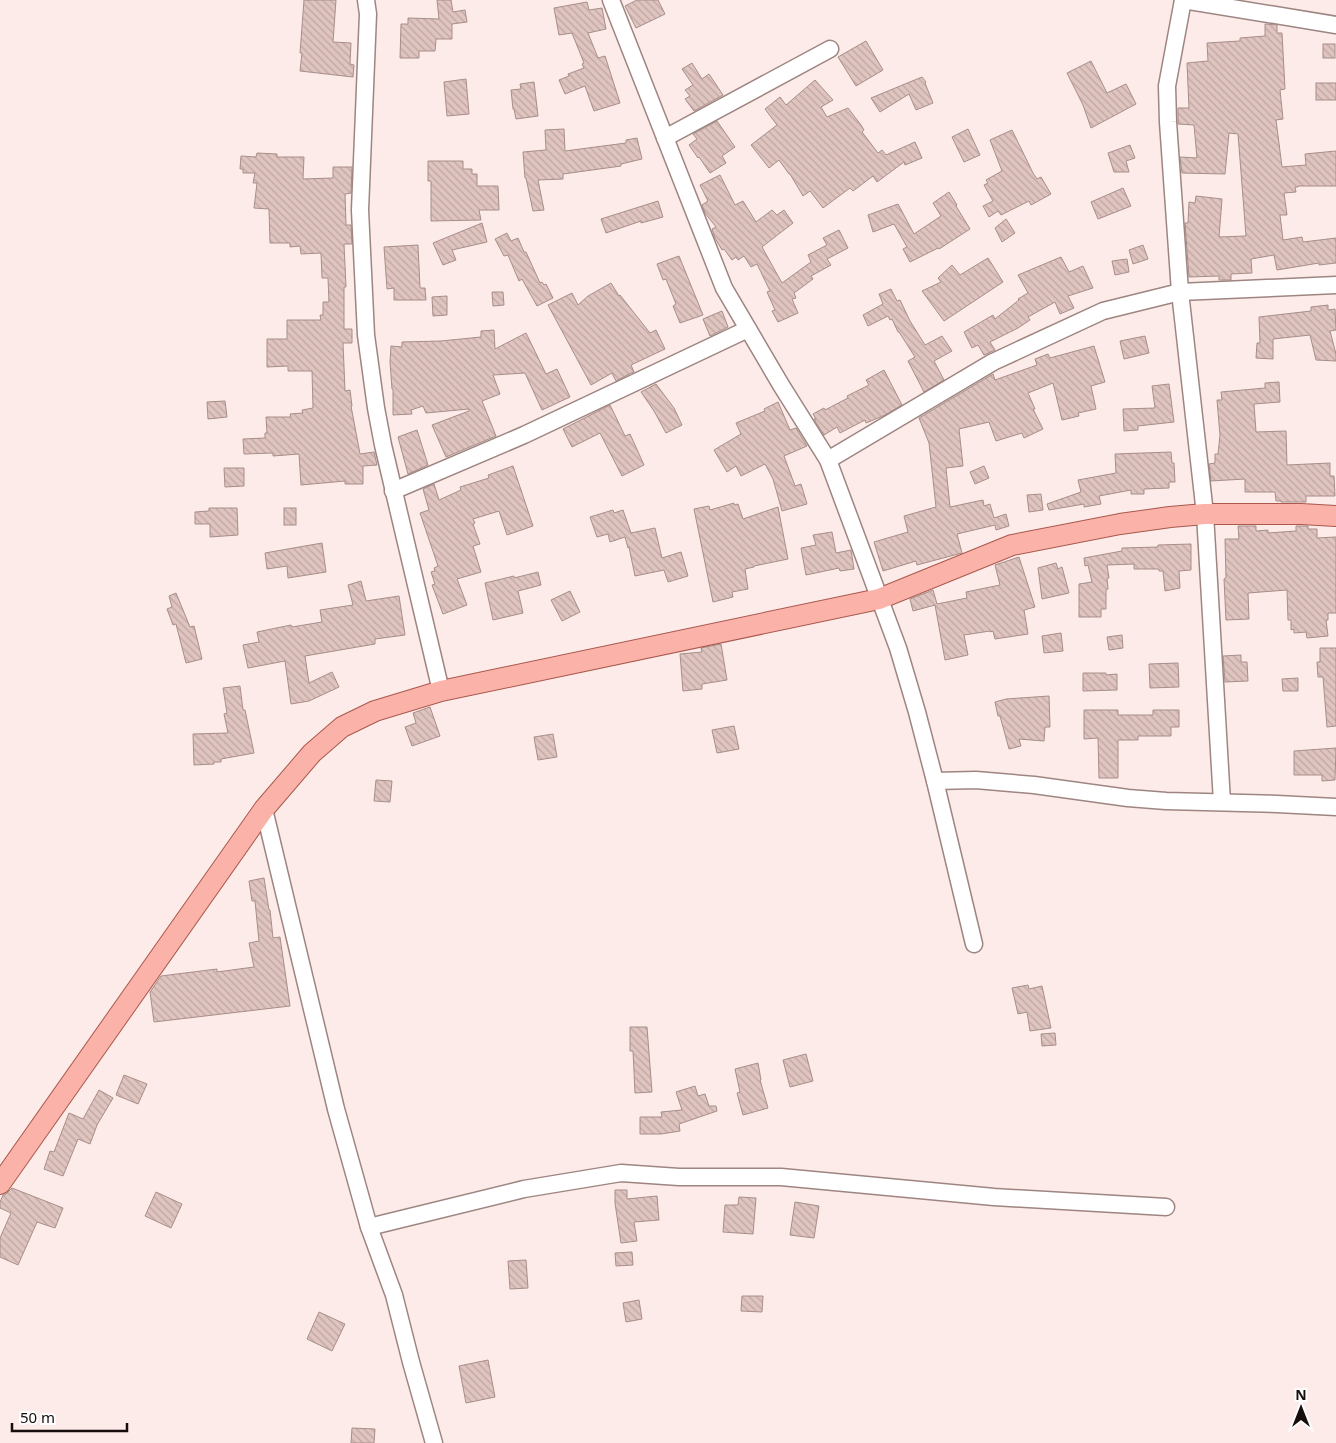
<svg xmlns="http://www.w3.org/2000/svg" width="1336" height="1443" font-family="'Noto Sans',sans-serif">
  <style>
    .building { fill: url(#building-back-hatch); stroke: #a88e89 }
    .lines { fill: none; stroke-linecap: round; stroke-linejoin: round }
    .minor-casing { stroke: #9e8581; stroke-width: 19 }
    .major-casing { stroke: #a9584d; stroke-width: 22 }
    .minor { stroke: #fff; stroke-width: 16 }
    .major { stroke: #fbb3a9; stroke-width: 20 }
  </style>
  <defs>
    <pattern id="building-back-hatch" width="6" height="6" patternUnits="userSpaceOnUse" patternTransform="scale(1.25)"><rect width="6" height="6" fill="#dfc4bf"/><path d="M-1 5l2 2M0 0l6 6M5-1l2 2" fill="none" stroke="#bfa7a3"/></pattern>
  </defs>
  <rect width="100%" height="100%" fill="#fcebe8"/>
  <g class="building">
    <path d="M304,0H336L333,42L351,43L350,64L354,65L353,77L300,71L302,53H300Z"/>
    <path d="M437,0H451L453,12L465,10L467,22L452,24V39H436L435,51H419V58H400L401,24H408V18L439,19Z"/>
    <path d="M637,0H658L665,14L636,28L625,6Z"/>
    <path d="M587,2L589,10L602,8L606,29L588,33L598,58L605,56L620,103L594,111L585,86L565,94L559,80L569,76L568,74L584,68L582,64L584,63L572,33L559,35L554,8Z"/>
    <path d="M1265,24L1277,25V33H1282L1285,89L1280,90L1283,119L1276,120L1282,167L1306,165L1305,154L1336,151V186H1298V187H1295L1296,192L1284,193L1287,215H1280L1283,240L1302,237L1303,242L1336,238V263L1319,265V263L1277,270L1274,255L1251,259L1252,273L1231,274V280H1219V276L1189,277L1185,223H1188L1189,202L1195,203L1196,196L1222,199L1219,237L1246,236L1238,134L1229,133L1225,174L1182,173L1180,157L1197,158L1194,125L1178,124V108H1189L1187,63L1208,61L1207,43L1240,41V38L1265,36Z"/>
    <path d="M866,41L883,70L856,86L838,57Z"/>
    <rect x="1323" y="44" width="12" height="14"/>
    <path d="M1091,61L1107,93L1126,84L1136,104L1091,128L1083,105L1067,73Z"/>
    <path d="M692,63L702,79L709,74L723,95L694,111L685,99L690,96L685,90L693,85L682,69Z"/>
    <path d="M922,77L926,82L925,83L933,103L916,110L909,94L880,112L871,98Z"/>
    <path d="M466,79L469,114L447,116L444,82Z"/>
    <path d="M815,80L833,100L821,107L827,117L848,108L861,125L864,130L862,132L878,153L882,150L886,155L915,142L922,158L905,165L904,162L877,182L873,176L853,191L850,188L823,208L810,191L803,196L790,174H789L779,160L769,168L751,145L777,125L765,109L780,97L786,105Z"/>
    <path d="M534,82L538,116L516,119L514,109H513L511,90L521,89L520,84Z"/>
    <rect x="1316" y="83" width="20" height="17"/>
    <path d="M717,121L735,147L722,156L726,163L710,173L699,157L698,158L689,145L697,139L693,134Z"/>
    <path d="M564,129L565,151L626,143V140L637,138L642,159L621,164V166L563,174V179L538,180L544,210L533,211L526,178H525L523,152L546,150L545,130Z"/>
    <path d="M968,129L980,155L964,162L952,137Z"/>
    <path d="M1012,130L1033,173L1037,179L1041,177L1051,194L1031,205L1029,201L1001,215L998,211L989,217L983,206L993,201L984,185L988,183L986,180L1002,171L990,140Z"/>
    <path d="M1130,145L1135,158L1126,161L1129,172H1114L1108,153Z"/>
    <path d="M257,153L277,154V157H304L303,179L333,178V167H352L351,193L345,194L346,225H351L352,244H344L346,287H344V329H352V343H343L345,391L350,390L352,406H351L360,454L374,452L377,465L363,466V484H345V481L301,485L299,454L273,456V453L244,454L243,439L265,438V433H267L266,417H291L290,414L303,413L302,410L313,408L312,371H288V366L267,367V339H287V320H321L320,315H323V302H329L328,278H322L321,253L301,254L300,246L290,247V243H270L269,209L254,208L257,183H253L255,173H243V169H240L241,156L256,157Z"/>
    <path d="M428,161H463V169H472V174H477V186H498L499,210H479L481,220L431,221V181H428Z"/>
    <path d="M720,175L735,205L743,201L756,222L772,210L777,215L784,210L793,223L762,247L782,283L811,262L808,255L827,245L823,238L839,230L848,248L827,259L831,265L811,276L813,279L794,293L796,298L792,299L798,313L778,322L772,311L775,310L767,292L770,291L757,264L751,267L744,256L738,260L736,257L732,260L724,249L722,250L715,238L712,229L716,227L705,213L702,205L708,201L700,185Z"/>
    <path d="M1123,188L1131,206L1098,219L1091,202Z"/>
    <path d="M949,192L957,205L956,206L970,229L939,249L938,248L910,262L903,249L907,247L894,224L873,232L868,215L898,204L914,234L941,216L933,203Z"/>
    <path d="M658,201L663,217L641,223V221L606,233L601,219Z"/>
    <path d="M1006,219L1015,233L1002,242L995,228Z"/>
    <path d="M482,223L487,242L452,250L456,260L443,265L433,243Z"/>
    <path d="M507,233L511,241L518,238L524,252H526L540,283L542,282L544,285L546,284L553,298L537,306L522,279L519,281L508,255L504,256L495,239Z"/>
    <path d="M418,245L420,288H425L426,300H394V288L387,289L384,247Z"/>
    <path d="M1143,245L1148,259L1133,264L1129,250Z"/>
    <path d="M679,256L703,315L680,323L673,306L676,304L666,279L663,280L657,264Z"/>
    <path d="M1061,257L1069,272L1083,266L1093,288L1068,296L1074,308L1060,314L1055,302L1028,317L1030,320L1018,328L990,342L995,350L984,355L978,345L972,348L964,332L993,315L995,319L1019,300L1018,299L1028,293L1018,275Z"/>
    <path d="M988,258L1003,282L944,321L922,291L941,282L938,278L952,265L960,275Z"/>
    <path d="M1127,259L1129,272L1115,275L1112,261Z"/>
    <path d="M611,283L619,296L620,295L650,333L656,330L665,349L631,365L634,372L631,373L616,381L612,373L591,385L548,305L572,293L578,305L588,296Z"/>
    <path d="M891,289L897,301L900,300L910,321L925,345L942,336L952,351L934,361L944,380L924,392L908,361L915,357L899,332H898L892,319L890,320L888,316L868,326L863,315L883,304L879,294Z"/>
    <path d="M492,292H503L504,305L493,306Z"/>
    <path d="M447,296V315L433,316L432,297Z"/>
    <path d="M1328,305V310L1335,309L1336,330L1330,331L1336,354V361L1316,360L1310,335L1273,339V359L1256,358L1257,343H1260L1259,317L1311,311V307Z"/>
    <path d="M722,311L728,327L710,336L703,319Z"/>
    <path d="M494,330L495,349L526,333L546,374L557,369L570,397L542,410L525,373L493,375L500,394L482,401L496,436L446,457L432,425L469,411V409L426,413L423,406L411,410L412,414L393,415V389H392L390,362L391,346L402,347V342L441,341L481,337V331Z"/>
    <path d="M1145,336L1149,353L1124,359L1120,341Z"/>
    <path d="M1094,346L1105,382L1091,386L1096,409L1078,413L1079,416L1062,420L1053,383L1028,393L1035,409H1033L1043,429L1024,438L1022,433L996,441L989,422L959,429L963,466L946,468L950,507L983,500L984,506L990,504L994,518L1006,514L1009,526L996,530L995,525L957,534L962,553L917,565L916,561L883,571L874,542L908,532L904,516L936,507L929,443L919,418L993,374L995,380L1037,365L1035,359L1048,354L1050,358Z"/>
    <path d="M884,370L902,405L885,415L866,423L865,420L840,433L837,427L824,435L814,419H816L813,414L824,408L825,410L848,398L847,396L869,385L866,380Z"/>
    <path d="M1279,382L1280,402L1254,404L1256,432L1286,431L1287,465L1330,463V476H1334L1335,496H1306V502H1281V501H1276L1275,492H1245V479L1211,481L1209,464L1215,463V454H1218L1220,435L1217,400H1222L1221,392L1265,388V383Z"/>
    <path d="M656,384L674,408L682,425L666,433L654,411L641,392Z"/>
    <path d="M1169,384L1174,422L1138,426V430L1124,431L1123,409L1155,408L1152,386Z"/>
    <path d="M225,401L227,417L208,419L207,402Z"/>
    <path d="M778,402L790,430L796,428L807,446L784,456L795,486L801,484L807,504L782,511L773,479L765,464L741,476L736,466L727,472L714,450L741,434L736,423L765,411L764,409Z"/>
    <path d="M610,405L625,436L630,434L644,465L622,476L600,433L572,447L563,429Z"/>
    <path d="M417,430L428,465L408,474L398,437Z"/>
    <path d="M1171,452L1172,463H1174L1175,482H1169V488L1144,489V494H1131V490L1099,496L1101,504L1084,507V504L1049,510L1047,504L1081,492L1078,480L1116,473L1115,454Z"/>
    <path d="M513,466L533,526L507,535L499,511L473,519L475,523L473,524L480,544L473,546L481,572L457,579L467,605L443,614L432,585L435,584L431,572L435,571L434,568L438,566L420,513L429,510L423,489L434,484L439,500L461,490L460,487L489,478L488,475Z"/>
    <path d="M984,466L989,478L975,484L970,472Z"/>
    <path d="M224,468H244V486L225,487Z"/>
    <path d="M1041,494L1043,510L1029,512L1027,495Z"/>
    <path d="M734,503V505L738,504L743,519L778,507L788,559L754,566V567L745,569L748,589L732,592L733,597L713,602L694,509L709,506L710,510Z"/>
    <path d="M209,508H237L238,535L210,537V524H195V512L209,511Z"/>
    <rect x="284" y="508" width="12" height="17"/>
    <path d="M613,510L614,513L623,510L631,533L655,528L662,558L681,552L688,576L668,582L664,570L635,576L629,547L628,548L625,537L610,542L608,534L597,537L590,517Z"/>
    <path d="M1238,526H1256V531L1268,530V533L1296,531V526H1308V529H1317V538L1336,537V613H1328V620H1326L1328,636L1307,638L1306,632L1294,633V629L1291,630V620H1288L1287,590L1248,593L1249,619L1226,620L1224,579L1226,578L1225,539H1239Z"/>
    <path d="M832,532L836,553L851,550L854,569L840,571L839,568L806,575L801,548L816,545L813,535Z"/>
    <path d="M322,543L326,572L288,578L287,566L267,569L265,553Z"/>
    <path d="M1191,544V570L1179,571L1180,588L1165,591L1163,571H1159V569H1134V564L1107,565L1109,578H1107L1108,589L1106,590V609H1101V617H1079V584L1092,582L1088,565L1085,566L1084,558L1122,551V548L1158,547V545Z"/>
    <path d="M1019,557L1035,607L1024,610L1028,634L995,639L993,631L990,632V631L964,635L968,655L945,660L935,605L913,611L910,599L933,590L937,604L967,598L966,592L1000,585L995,565Z"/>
    <path d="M1056,563L1058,569L1062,567L1069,593L1042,599L1038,568Z"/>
    <path d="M538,572L541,585L518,591L523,613L493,620L485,583L514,576V578Z"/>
    <path d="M361,581L366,601L399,596L405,635L375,639V644L305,656L309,683L332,672L339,687L309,701L291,704L285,661L248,668L243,645L259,642L257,632L291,625L292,627L322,622L320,610L353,605L348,585Z"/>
    <path d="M570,591L580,612L562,621L551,600Z"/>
    <path d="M176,593L190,627L194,626L202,659L186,663L176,624L173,625L167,609L172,607L169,596Z"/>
    <path d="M1061,633L1063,651L1044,653L1042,636Z"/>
    <path d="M1122,635L1123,648L1109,650L1107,637Z"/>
    <path d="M721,644L727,680L702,684V689L683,691L680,654L702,652L701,648Z"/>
    <path d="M1320,648H1336V726L1327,727L1323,677H1318L1317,662H1320Z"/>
    <path d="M1241,655V662H1247L1248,681L1225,682L1223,656Z"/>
    <path d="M1178,663L1179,687L1150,688L1149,664Z"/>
    <path d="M1083,673H1106V675L1117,674V690L1083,691Z"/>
    <path d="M1298,678V691H1283L1282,679Z"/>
    <path d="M240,686L243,710H245L254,753L221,759V762H214V764L194,765L193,734L228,733L224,714L227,713L223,688Z"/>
    <path d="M1049,696L1050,727H1045L1044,741L1019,739L1021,746L1009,749L1000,716H998L995,702L1006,699Z"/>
    <path d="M430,707L440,736L412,746L405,727L416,723L413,713Z"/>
    <path d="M1084,710H1118V715H1153V710H1179V727H1171V736H1138V740H1118V778H1099L1098,738L1084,739Z"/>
    <path d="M734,726L739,749L717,753L712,730Z"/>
    <path d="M553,734L557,757L538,760L534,737Z"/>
    <path d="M1336,748L1335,780L1322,781V775H1294V751Z"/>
    <path d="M376,780L392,781L390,802L374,801Z"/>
    <path d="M264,878L269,910H270L273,938L280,937L290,1006L154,1022L150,992L161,976L217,969V972L254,967L249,943L259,941L255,901H252L249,881Z"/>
    <path d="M1028,985L1029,989L1042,986L1051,1028L1030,1031L1027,1012L1018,1014L1012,988Z"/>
    <path d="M630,1027H647L652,1092L635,1093L633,1051H630Z"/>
    <path d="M1055,1033L1056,1045L1042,1046L1041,1034Z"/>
    <path d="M806,1054L813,1081L790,1087L783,1060Z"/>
    <path d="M758,1063L761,1080H760L768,1108L743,1115L737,1093L740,1092L735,1069Z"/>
    <path d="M124,1075L147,1084L138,1104L116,1095Z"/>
    <path d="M695,1086L698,1096L705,1094L709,1106H716L717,1111L679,1124L680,1131L661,1134H640V1117H662L661,1112L682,1110L676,1092Z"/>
    <path d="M99,1090L113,1098L97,1125L90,1144L78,1139L63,1176L44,1169L50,1151L54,1152L69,1113L83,1119Z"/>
    <path d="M12,1188L63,1208L55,1228L37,1222L18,1265L0,1257V1238L11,1213L0,1208V1202L3,1195H5Z"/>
    <path d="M615,1190H627V1199L657,1196L659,1220L634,1222L637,1241L621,1243L615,1203Z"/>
    <path d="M156,1192L182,1204L171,1228L145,1216Z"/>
    <path d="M739,1197L756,1198L753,1234L723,1232L725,1205H738Z"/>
    <path d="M795,1202L819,1206L814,1238L790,1235Z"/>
    <path d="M632,1252L633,1265L616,1266L615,1253Z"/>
    <path d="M526,1260L528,1288L510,1289L508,1261Z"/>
    <path d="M742,1296H763L762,1312L741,1311Z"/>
    <path d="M639,1300L642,1319L626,1322L623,1303Z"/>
    <path d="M319,1312L345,1324L332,1351L307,1339Z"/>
    <path d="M488,1360L495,1397L466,1403L459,1366Z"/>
    <path d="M352,1428L375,1429L374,1443H351Z"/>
  </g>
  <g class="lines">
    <defs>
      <g id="minor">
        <path d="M366,0L368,14L360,210L366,335L376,408L383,445L441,691"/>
        <path d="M611,0L724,288L781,385L828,460L898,648L917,712L935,781L974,944"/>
        <path d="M1183,0L1167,86L1168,122L1180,292L1205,514L1222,802"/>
        <path d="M1183,0L1336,25"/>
        <path d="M665,138L830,49"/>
        <path d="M828,460L993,362L1103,311L1180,292L1336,285"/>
        <path d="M393,491L524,435L748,329"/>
        <path d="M935,781L976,780L1034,785L1128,798L1166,801L1277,804L1336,807"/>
        <path d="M264,809L336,1109L369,1227L394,1295L411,1362L434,1443"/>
        <path d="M369,1227L524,1189L621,1173L679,1177H781L994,1197L1166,1207"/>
      </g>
      <path id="major" d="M0,1184L264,809L312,753L342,727L375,711L441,691L879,599L1012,545L1120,524L1170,517L1205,514H1301L1336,516"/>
    </defs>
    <use href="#minor" class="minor-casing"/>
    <use href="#major" class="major-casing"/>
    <use href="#minor" class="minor"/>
    <use href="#major" class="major"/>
  </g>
  <g transform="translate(1301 1408)" stroke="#fdfdfd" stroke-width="4" paint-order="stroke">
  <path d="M0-4L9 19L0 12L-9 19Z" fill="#160d0c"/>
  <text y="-8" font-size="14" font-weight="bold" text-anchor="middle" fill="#160d0c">N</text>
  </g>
  <path d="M12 1423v8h115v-8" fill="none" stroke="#160d0c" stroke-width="2.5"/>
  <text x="20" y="1423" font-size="15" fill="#160d0c" stroke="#fdfdfd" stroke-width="4" paint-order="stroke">50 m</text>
</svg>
